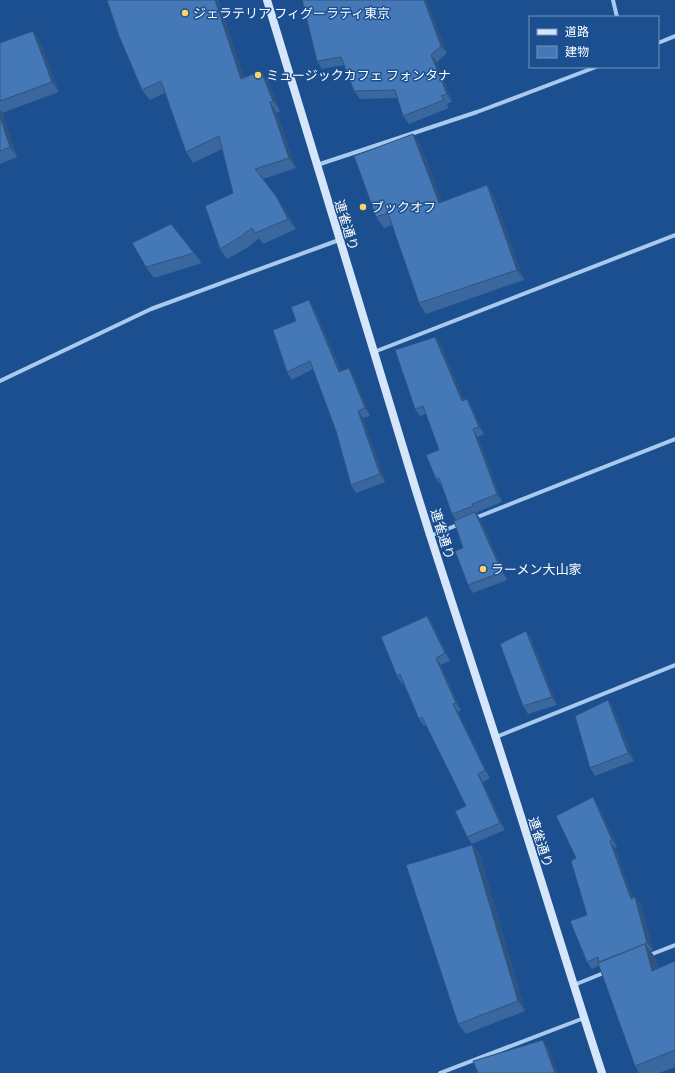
<svg xmlns="http://www.w3.org/2000/svg" width="675" height="1073" font-family="'Golos Text','Noto Sans JP',sans-serif">
  <style>
    .lines { fill: none; stroke-linecap: round; stroke-linejoin: round }
    .street { stroke: #a9c9ee; stroke-width: 4 }
    .secondary { stroke: #d6e6fa; stroke-width: 8 }
    .wall { fill: #3a679d }
    .shaded-wall { fill: #305480 }
    .building { fill: #4478b7; stroke: #305480 }
    .poi-dot { fill: #ffd166; stroke: #1b4f8f; stroke-width: 1.5 }
    .labels { text-anchor: middle; dominant-baseline: central; stroke-width: 3; stroke-linejoin: round; paint-order: stroke }
    .poi-label { font-size: 13px; fill: #fff; stroke: #1b4f8f; text-anchor: start }
    .street-label { font-size: 13px; fill: #fff; stroke: #1b4f8f }
  </style>
  <rect width="100%" height="100%" fill="#1b4f8f"/>
  <g class="lines">
    <g class="street">
      <path d="M613,0L617,17"/>
      <path d="M658,43L675,36"/>
      <path d="M317,165L477,112L596,67"/>
      <path d="M374,352L675,235"/>
      <path d="M0,381L151,309L339,240"/>
      <path d="M475,518L675,439"/>
      <path d="M430,536L460,524"/>
      <path d="M496,737L675,665"/>
      <path d="M647,956L675,945"/>
      <path d="M574,985L606,972"/>
      <path d="M440,1073L584,1018"/>
    </g>
    <path class="secondary" d="M267,0C321,178 374,357 430,535C450,598 471,660 491,723C529,839 564,957 602,1073"/>
  </g>
  <g class="wall">
    <path d="M107,0H218L244,77L261,71L268,81L280,111L277,113L296,168L263,179L284,207L296,229L263,244L259,238L247,248L227,259L220,249L233,193L222,149L193,163L186,152L165,93L150,100L142,90Z"/>
    <path d="M426,0L447,53L437,62L452,102L447,104L449,108L409,124L403,116L398,98L360,99L354,91L344,65L322,69L317,61Z"/>
    <path d="M33,31L40,41L59,92L2,113L17,157L0,164V43Z"/>
    <path d="M420,144L442,202L487,185L494,196L524,280L426,314L419,303L392,225L384,228L376,217Z"/>
    <path d="M194,253L202,263L154,278L146,267Z"/>
    <path d="M314,308L341,371L354,376L370,416L363,418L385,482L356,493L351,485L336,431L313,369L292,380L287,372L296,321Z"/>
    <path d="M435,337L441,345L464,400L467,399L472,407L484,434L478,437L502,502L477,512L478,513L477,514L481,520L507,580L473,593L468,585L463,548L456,520L452,514L442,486L436,479L439,450L426,414L420,416L415,409Z"/>
    <path d="M427,616L432,623L450,661L441,665L461,710L458,712L490,778L483,782L505,830L472,844L467,837L466,806L426,725L424,726L419,719L403,683L402,684L397,676Z"/>
    <path d="M526,631L531,638L557,705L528,714L523,706Z"/>
    <path d="M608,700L613,708L634,761L595,776L590,768Z"/>
    <path d="M593,797L598,805L617,847L615,848L633,898L635,897L641,904L653,950L650,951L655,957L658,968L675,961V1067L659,1073H639L635,1066L599,966L592,969L587,962V915L576,858Z"/>
    <path d="M472,845L480,855L525,1011L466,1034L458,1024Z"/>
  </g>
  <g class="shaded-wall">
    <path d="M215,0H218L248,89L241,79Z"/>
    <path d="M424,0H426L447,53L441,46Z"/>
    <path d="M33,31L40,41L59,92L52,82Z"/>
    <path d="M431,55L437,62L452,102L447,94Z"/>
    <path d="M261,71L268,81L280,111L273,101Z"/>
    <path d="M270,102L277,113L296,168L289,158Z"/>
    <path d="M0,110L2,113L17,157L10,147L0,117Z"/>
    <path d="M413,134L420,144L447,213L439,203Z"/>
    <path d="M487,185L494,196L524,280L517,270Z"/>
    <path d="M276,196L284,207L296,229L288,219Z"/>
    <path d="M309,300L314,308L344,379L339,372Z"/>
    <path d="M435,337L441,345L468,408L462,401Z"/>
    <path d="M349,368L354,376L370,416L365,408Z"/>
    <path d="M467,399L472,407L484,434L479,427Z"/>
    <path d="M358,411L363,418L385,482L380,474Z"/>
    <path d="M473,429L478,437L502,502L497,494Z"/>
    <path d="M475,512L481,520L507,580L502,572Z"/>
    <path d="M427,616L432,623L450,661L445,653Z"/>
    <path d="M526,631L531,638L557,705L552,697Z"/>
    <path d="M436,658L441,665L461,710L456,703Z"/>
    <path d="M608,700L613,708L634,761L628,753Z"/>
    <path d="M453,704L458,712L490,778L485,770Z"/>
    <path d="M478,774L483,782L505,830L500,823Z"/>
    <path d="M593,797L598,805L617,847L612,840Z"/>
    <path d="M610,841L615,848L636,906L631,899Z"/>
    <path d="M472,845L480,855L525,1011L518,1001Z"/>
    <path d="M635,897L641,904L653,950L647,943Z"/>
    <path d="M645,944L655,957L662,984L652,971Z"/>
    <path d="M543,1040L550,1050L558,1073H555Z"/>
  </g>
  <g class="building">
    <path d="M107,0H215L241,79L261,71L273,101L270,102L289,158L255,169L276,196L288,219L255,233L252,228L240,237L220,249L205,206L233,193L219,136L186,152L161,81L142,90L119,36Z"/>
    <path d="M302,0H424L441,46L431,55L447,94L441,96L444,100L403,116L395,90L354,91L341,57L317,61Z"/>
    <path d="M33,31L52,82L0,101V43Z"/>
    <path d="M0,117L10,147L0,151Z"/>
    <path d="M413,134L439,203L487,185L517,270L419,303L388,213L376,217L354,156Z"/>
    <path d="M171,224L194,253L146,267L132,243Z"/>
    <path d="M309,300L339,372L349,368L365,408L358,411L380,474L351,485L336,431L310,361L287,372L273,330L296,321L291,307Z"/>
    <path d="M435,337L462,401L467,399L479,427L473,429L497,494L472,504L473,506L452,514L439,478L436,479L426,455L439,450L423,406L415,409L395,350Z"/>
    <path d="M475,512L502,572L468,585L455,551L463,548L454,521Z"/>
    <path d="M427,616L445,653L436,658L456,703L453,704L485,770L478,774L500,823L467,837L455,811L466,806L422,717L419,719L400,674L397,676L381,637Z"/>
    <path d="M526,631L552,697L523,706L500,644Z"/>
    <path d="M608,700L628,753L590,768L575,716Z"/>
    <path d="M593,797L612,840L610,841L631,899L635,897L647,943L599,962L598,957L587,962L570,921L587,915L571,861L576,858L556,816Z"/>
    <path d="M472,845L518,1001L458,1024L406,865Z"/>
    <path d="M645,944L652,971L675,961V1050L635,1066L598,963Z"/>
    <path d="M543,1040L555,1073H478L473,1061Z"/>
  </g>
  <g class="poi-dot">
    <circle cx="185" cy="13" r="4"/>
    <circle cx="258" cy="75" r="4"/>
    <circle cx="363" cy="207" r="4"/>
    <circle cx="483" cy="569" r="4"/>
  </g>
  <g class="labels">
    <g class="poi-label">
      <text x="193" y="13">ジェラテリア フィグーラティ東京</text>
      <text x="266" y="75">ミュージックカフェ フォンタナ</text>
      <text x="371" y="207">ブックオフ</text>
      <text x="491" y="569">ラーメン大山家</text>
    </g>
    <g class="street-label">
      <text transform="translate(347 225) rotate(73)">連雀通り</text>
      <text transform="translate(443 534) rotate(73)">連雀通り</text>
      <text transform="translate(541 842) rotate(72)">連雀通り</text>
    </g>
  </g>
  <rect x="529" y="16" width="130" height="52" fill="#1b4f8f" stroke="#7695bc"/>
  <rect x="537" y="29" width="20" height="6" fill="#d6e6fa" stroke="#7695bc"/>
  <text x="565" y="36" font-size="12" fill="#ffffff">道路</text>
  <rect x="537" y="46" width="20" height="12" fill="#4478b7" stroke="#7695bc"/>
  <text x="565" y="56" font-size="12" fill="#ffffff">建物</text>
</svg>
